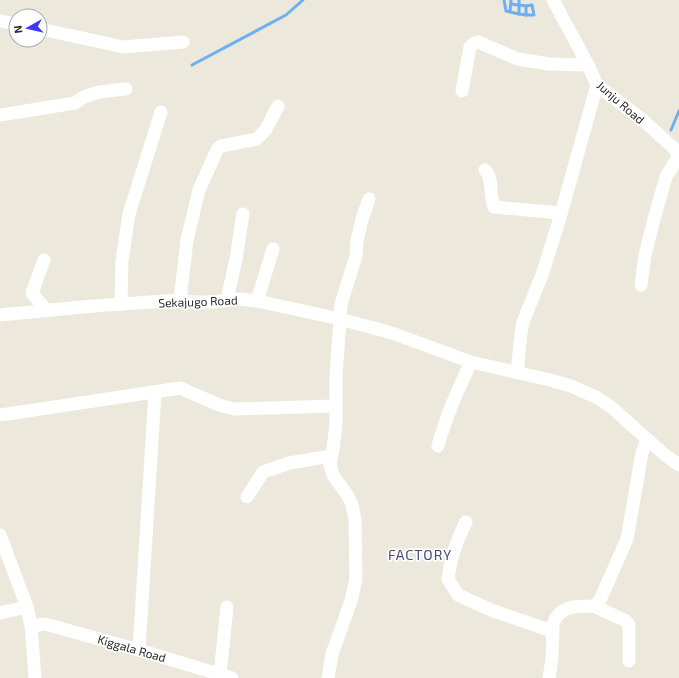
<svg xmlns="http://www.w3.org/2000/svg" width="679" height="678" font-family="'Exo 2',sans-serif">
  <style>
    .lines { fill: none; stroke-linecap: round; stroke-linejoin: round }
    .stream { stroke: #6cb0f1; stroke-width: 3 }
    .minor { stroke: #fff; stroke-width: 13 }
    .labels { text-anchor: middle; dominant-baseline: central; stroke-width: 3.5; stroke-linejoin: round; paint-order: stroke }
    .street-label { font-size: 12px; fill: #2a2a2a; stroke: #fff }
    .quarter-label { font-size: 14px; letter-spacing: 1px; fill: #4c497c; stroke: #fff }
  </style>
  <rect width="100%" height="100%" fill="#ece9dc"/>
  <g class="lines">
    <g class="stream">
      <path d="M504,0L506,11L519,14V0"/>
      <path d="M511,4L526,6V15L519,14"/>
      <path d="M526,6L532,5L534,15H526"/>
      <path d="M510,11L511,0"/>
      <path d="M192,65L286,15L303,0"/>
      <path d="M671,130L679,111"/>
    </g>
    <g class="minor">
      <path d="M553,0L588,65L597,85L644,121L679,153"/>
      <path d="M0,21L16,24"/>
      <path d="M40,29L124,47L183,42"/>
      <path d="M462,91L470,47L473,44L478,42L518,59L549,64L588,65"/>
      <path d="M0,115L75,103C89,91 108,91 126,89"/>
      <path d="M485,170C494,179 489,196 494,207L561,213"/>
      <path d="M44,260L32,293L46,310"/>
      <path d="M641,285L645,255L654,219L666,177L679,155"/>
      <path d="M180,300L187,240L199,190L217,150L221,146L257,139L266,129L278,106"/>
      <path d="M227,300L236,259L243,214"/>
      <path d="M257,301L273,249"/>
      <path d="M121,304L122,261L129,214L161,112"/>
      <path d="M0,315L93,306L180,300L193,302H215L239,299L257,301L340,319L392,333L471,362L550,380L571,386L598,398L611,407L665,455L679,465"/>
      <path d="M517,373L521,333L523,322L542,275L559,221L597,85"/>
      <path d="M0,415L180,388L219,405L234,409L335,406"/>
      <path d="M438,446C446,416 458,390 471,362"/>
      <path d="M247,497L263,472L289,463L331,456"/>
      <path d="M466,522C456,542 451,557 448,579L458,595L491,610L552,631"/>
      <path d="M0,535L27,607L31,626L35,678"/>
      <path d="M594,606L626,621L629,624V661"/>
      <path d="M0,613L27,607"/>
      <path d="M31,626L45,624L139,650L232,678"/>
      <path d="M139,650L155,392"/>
      <path d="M220,674L227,607"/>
      <path d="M328,678L332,654L351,601L356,579L355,520L352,505L348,496L333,475L330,465L333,449L336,424V376L341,304L356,256L357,240L363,216L369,199"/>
      <path d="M549,678L552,659L553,625L555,619L561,612L567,609L573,607L594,606L600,600L627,539L642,453L647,440"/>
    </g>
  </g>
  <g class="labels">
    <g class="street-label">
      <text transform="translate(621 102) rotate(41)">Junju Road</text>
      <text transform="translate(198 301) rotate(-2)">Sekajugo Road</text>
      <text transform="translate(132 648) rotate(16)">Kiggala Road</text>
    </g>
    <g class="quarter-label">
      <text x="420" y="554">FACTORY</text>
    </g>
  </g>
  <g transform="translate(28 28) rotate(262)"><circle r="19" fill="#ffffff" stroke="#aaaaaa"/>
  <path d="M0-3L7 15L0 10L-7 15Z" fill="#3f38fd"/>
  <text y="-6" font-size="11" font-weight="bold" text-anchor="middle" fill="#2a2a2a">N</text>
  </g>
</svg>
